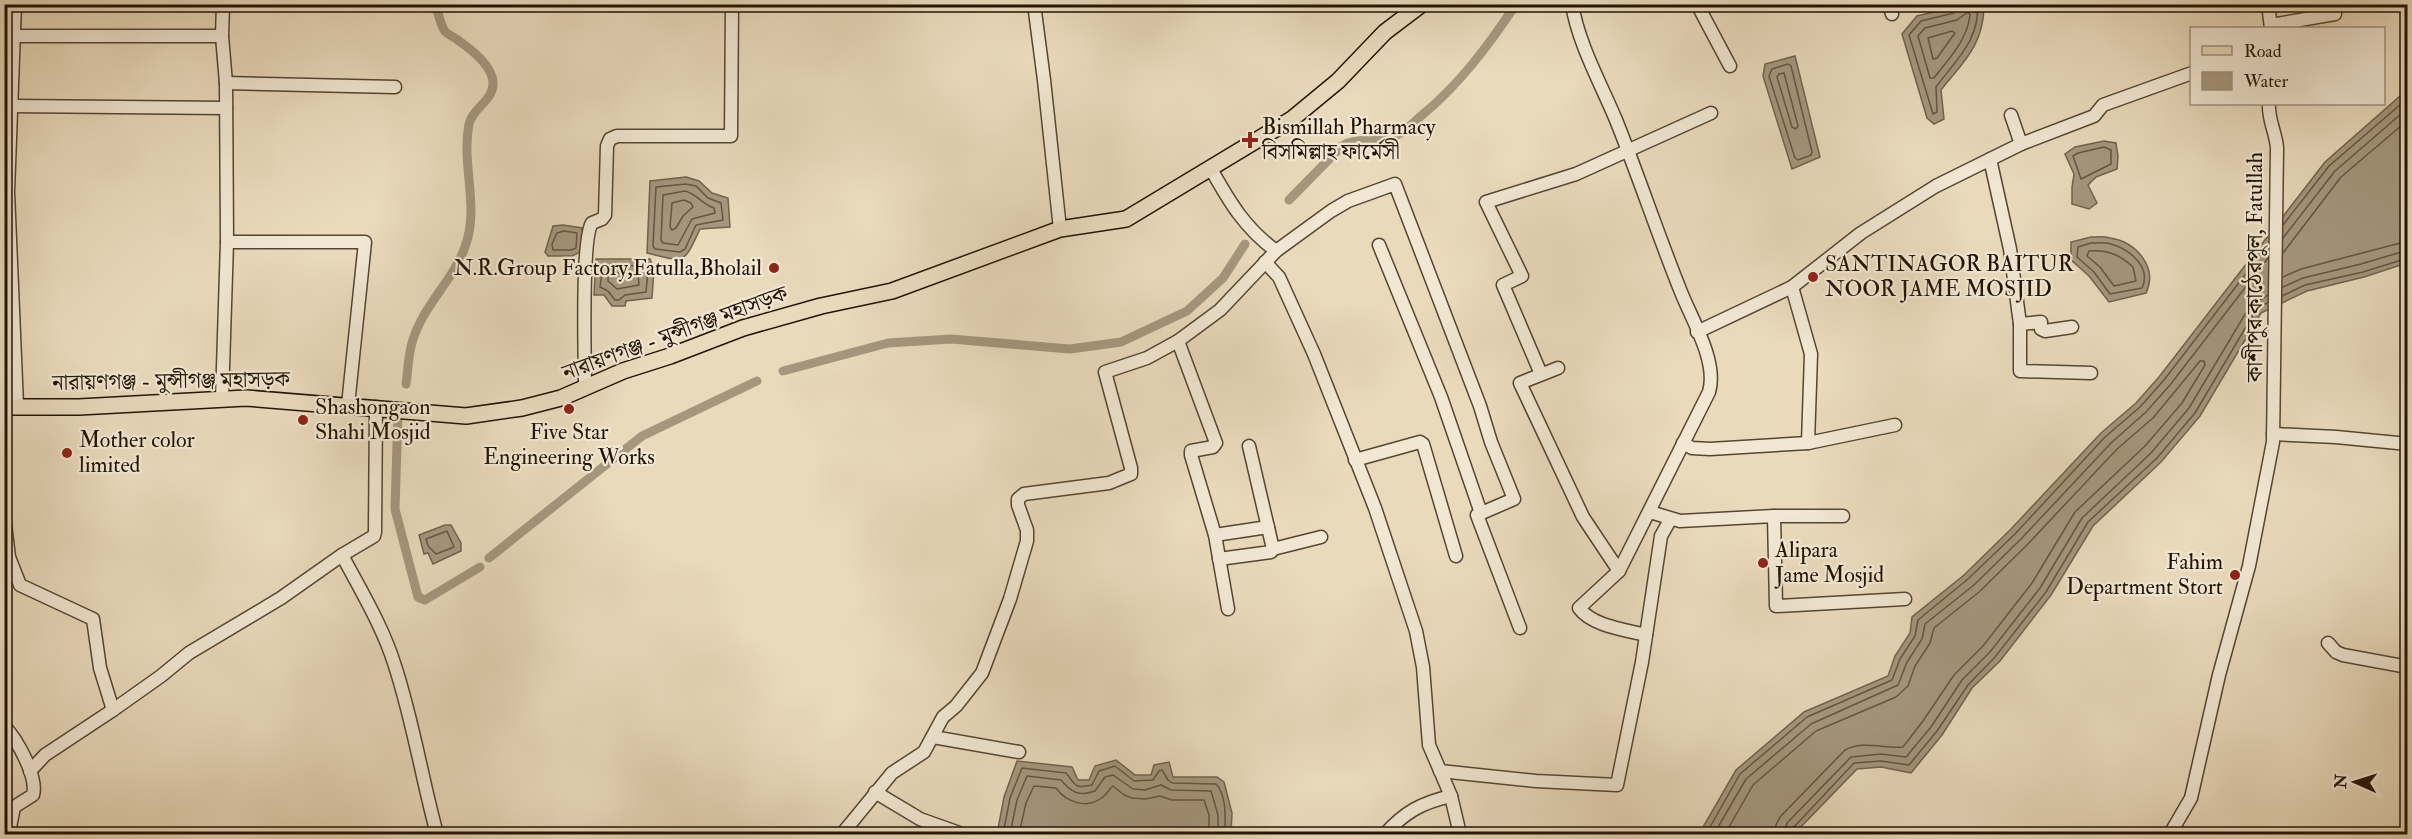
<svg xmlns="http://www.w3.org/2000/svg" width="2412" height="839" font-family="'IM FELL Double Pica','Noto Serif Bengali',serif">
  <style>
    .water { fill: #a5977e; stroke: #71634e; stroke-width: 1.5 }
    .lines { fill: none; stroke-linecap: round; stroke-linejoin: round }
    .shore { stroke: #645642; stroke-width: 1.5 }
    .canal { stroke: #a5977e; stroke-width: 9 }
    .minor-casing { stroke: #544633; stroke-width: 15 }
    .major-casing { stroke: #221405; stroke-width: 18 }
    .minor { stroke: #f1e7d3; stroke-width: 12 }
    .major { stroke: #e9dabc; stroke-width: 15 }
    .poi-dot { fill: #8f2418; stroke: #f1e7d3; stroke-width: 2 }
    .labels { text-anchor: middle; dominant-baseline: central; stroke-width: 4.5; stroke-linejoin: round; paint-order: stroke }
    .poi-label { font-size: 22px; fill: #221405; stroke: #f1e7d3; text-anchor: start }
    .street-label { font-size: 22px; fill: #221405; stroke: #f1e7d3 }
  </style>
  <rect width="100%" height="100%" fill="#e9dabc"/>
  <filter id="stains"><feTurbulence type="fractalNoise" baseFrequency=".00333" numOctaves="4"/><feColorMatrix values="0 0 0 0 .2 0 0 0 0 .09 0 0 0 0 .02 0 0 0 .5 -.17"/></filter>
  <radialGradient id="worn" r=".72"><stop offset=".6" stop-color="#630" stop-opacity="0"/><stop offset="1" stop-color="#630" stop-opacity=".3"/></radialGradient>
  <g class="water">
    <path d="M1964,5H1980L1984,7C1983,46 1963,62 1941,90L1944,119L1934,124L1927,118L1902,34L1917,16Z"/>
    <path d="M1795,56L1820,157L1792,169L1763,76L1765,64Z"/>
    <path d="M2407,90V263L2364,277L2307,291L2261,313L2200,416L2161,462L2093,526L2051,595L2000,661L1972,688L1942,735L1911,773L1881,767L1857,769L1794,834H1699L1736,770L1804,712L1888,676L1895,656L1910,633L1912,617L1964,575L2011,529L2101,433L2136,403L2159,377L2325,162Z"/>
    <path d="M2104,141L2116,143L2118,156L2117,169L2096,177L2088,185L2097,203L2089,209L2072,204V187L2074,174L2065,154L2075,147Z"/>
    <path d="M686,177L699,181L712,193L728,198L730,227L700,229C683,266 685,262 647,253L650,181Z"/>
    <path d="M563,225L582,228V251L572,256H548L545,252L553,226Z"/>
    <path d="M2091,237C2097,237 2104,236 2110,238C2137,242 2158,268 2146,293L2109,302L2089,276L2071,260V242Z"/>
    <path d="M596,259H650L654,269L652,298L626,301L625,306H612L604,295H594Z"/>
    <path d="M445,525H451L461,543V551L433,564L428,553L424,554L419,535Z"/>
    <path d="M1116,760L1135,775H1151L1154,765L1169,762L1173,777H1217L1224,782L1232,813L1231,834H1083L1067,831L1064,834H997L1004,797L1017,761L1072,767L1078,780H1089L1095,766Z"/>
  </g>
  <g class="lines">
    <g class="shore">
      <path d="M1959,4L1958,10L1954,13L1921,21L1909,35L1933,114L1937,112L1936,87C1955,61 1981,39 1977,4"/>
      <path d="M1968,12L1970,15C1967,41 1949,58 1934,78H1930L1918,36L1925,28L1957,20Z"/>
      <path d="M1952,31L1955,33L1937,58L1933,59L1928,38Z"/>
      <path d="M1788,64L1791,66L1812,152L1811,155L1798,160L1795,158L1769,76L1772,69Z"/>
      <path d="M1784,73L1798,126L1796,129L1792,127L1777,77L1779,74Z"/>
      <path d="M2104,147L2111,150V164L2081,179L2073,156L2078,153Z"/>
      <path d="M686,184L696,186L708,198L721,203L723,220L696,225L685,249L680,252L655,249L653,246L656,187Z"/>
      <path d="M685,191C697,194 702,204 714,208L715,213L692,219L678,245L663,243L661,240L663,195Z"/>
      <path d="M684,200L691,203L693,207L683,216L676,228L672,230L670,227L672,203Z"/>
      <path d="M2283,225L2329,166L2408,98"/>
      <path d="M564,231L577,233L576,248L571,250H553L552,244L557,233Z"/>
      <path d="M2283,238L2335,171L2408,108"/>
      <path d="M2091,243C2097,243 2105,242 2111,244C2129,249 2152,267 2142,288L2110,294L2094,272L2077,257L2078,247Z"/>
      <path d="M2089,251C2107,249 2120,255 2133,267L2136,281L2114,286L2100,267L2087,256Z"/>
      <path d="M2283,253L2341,177L2408,120"/>
      <path d="M603,265L645,266L648,271L646,292L625,295L619,300H615L608,291L600,287Z"/>
      <path d="M611,273H638L639,285L617,289L608,281V274Z"/>
      <path d="M2283,277L2301,269L2408,241"/>
      <path d="M2283,287L2303,278L2361,264L2408,250"/>
      <path d="M2282,296L2305,285L2363,272L2408,258"/>
      <path d="M447,531L454,547L436,554L428,546L426,539Z"/>
      <path d="M1003,834L1010,798L1022,768L1066,773C1076,785 1074,789 1092,785L1099,771L1115,766L1134,781L1153,780L1159,771L1162,770L1168,780L1172,783L1216,784C1227,795 1225,819 1225,834"/>
      <path d="M1010,834L1017,800L1027,776L1061,780C1071,792 1079,797 1095,791L1105,777L1113,775L1133,789L1145,790L1161,785L1171,790L1211,791L1218,815V834"/>
      <path d="M1019,834L1026,803L1034,786L1056,788C1066,802 1087,810 1103,797C1107,794 1109,789 1113,786L1124,795L1132,798L1145,799L1160,796L1172,800H1204L1209,815V834"/>
      <path d="M1706,834L1740,774L1807,717L1892,680L1900,659L1915,636L1918,620L1968,579L2015,534L2105,437L2140,407L2164,380L2268,245"/>
      <path d="M1714,834L1746,779L1811,724L1898,685L1907,662L1922,639L1925,624L1974,585L2021,539L2111,443L2146,412L2170,385L2268,258"/>
      <path d="M1725,834L1753,785L1816,731L1896,697L1908,686L1915,666L1930,643L1934,628L1979,592L2027,545L2117,449L2153,418L2200,361H2204L2205,365L2182,403L2145,446L2075,512L2032,583L1983,646L1954,675L1923,721L1903,747C1884,749 1863,740 1845,750L1780,817L1776,825L1774,834"/>
      <path d="M1783,834L1787,823L1851,757L1881,754L1906,757L1931,727L1962,680L1990,652L2040,588L2082,518L2151,453L2189,408L2250,306L2268,295"/>
      <path d="M1791,834L1793,828L1854,763L1881,761L1909,765L1937,731L1968,685L1995,657L2046,592L2088,522L2157,458L2195,413L2256,310L2267,303"/>
    </g>
    <g class="canal">
      <path d="M1289,200L1342,146C1360,135 1381,145 1399,134C1407,130 1414,122 1421,116C1459,85 1489,45 1516,4"/>
      <path d="M783,371L888,343L951,339L1070,349L1121,342L1187,311L1223,278L1245,244"/>
      <path d="M406,384C408,371 408,356 412,343C421,308 453,281 465,247C480,207 461,165 469,124C473,107 494,101 493,82C492,66 472,50 459,41C455,37 447,35 444,30C440,23 438,12 435,4"/>
      <path d="M398,413L395,509L418,597L425,600L480,567"/>
      <path d="M489,558L642,436L757,381"/>
    </g>
    <defs>
      <g id="minor">
        <path d="M15,4L8,192L17,405"/>
        <path d="M1034,4L1044,80L1060,229"/>
        <path d="M1572,4C1578,43 1601,84 1616,120C1639,177 1658,235 1681,292C1692,320 1718,362 1709,392L1619,571L1579,608C1592,626 1626,630 1646,635"/>
        <path d="M1697,4L1730,66"/>
        <path d="M1889,4L1892,14"/>
        <path d="M2268,4L2271,28"/>
        <path d="M2271,25L2335,14"/>
        <path d="M4,36H222"/>
        <path d="M226,83L395,87"/>
        <path d="M12,106L226,108"/>
        <path d="M2011,115L2021,144"/>
        <path d="M1990,159L2010,249L2020,324V371L2091,373"/>
        <path d="M1211,169C1230,203 1245,228 1276,251"/>
        <path d="M227,242H365L348,405"/>
        <path d="M1379,245L1441,397L1481,513"/>
        <path d="M1265,262L1279,277L1314,354L1375,508L1416,631L1423,667L1429,745L1451,796L1460,834"/>
        <path d="M1792,287L1811,354L1808,443"/>
        <path d="M2020,324L2041,322V329L2045,331L2072,327"/>
        <path d="M1697,332L1792,287L1861,233L1936,186L2021,144L2094,116L2103,105L2192,73"/>
        <path d="M1178,341L1216,443L1213,447L1191,451V455L1215,535L1228,609"/>
        <path d="M1558,368L1520,383L1583,517L1619,571"/>
        <path d="M1541,374L1503,285L1522,276L1486,202L1576,174L1711,113"/>
        <path d="M585,388C585,361 581,239 592,223L602,219L605,215L607,146L610,139L617,136H731L732,4"/>
        <path d="M222,399L227,242L226,83L222,36L223,4"/>
        <path d="M376,407L375,532L374,536L342,555C361,591 383,627 395,666C413,721 422,779 437,834"/>
        <path d="M2273,434L2336,437L2408,444"/>
        <path d="M1683,443L1692,448L1710,449L1808,443L1895,425"/>
        <path d="M1355,460L1420,442L1423,444L1456,556"/>
        <path d="M1650,512L1680,521L1774,516L1776,606L1905,599"/>
        <path d="M4,516L9,557L20,585L93,619L100,668L113,710L161,676L189,653L281,598L342,555"/>
        <path d="M1774,516H1843"/>
        <path d="M1215,535L1268,527"/>
        <path d="M1273,549L1321,537"/>
        <path d="M1219,559L1271,552L1273,549L1249,446"/>
        <path d="M2328,643L2336,652L2343,655L2408,667"/>
        <path d="M4,726C17,739 38,777 33,795L14,807L10,827L4,831"/>
        <path d="M933,737L1019,752"/>
        <path d="M30,771L45,755L113,710"/>
        <path d="M1440,771L1536,781L1617,785L1642,662L1661,536L1670,520"/>
        <path d="M875,792L920,819L962,834"/>
        <path d="M842,834L892,773L924,752L943,717L956,706L982,673L1010,599L1027,541V530L1018,505V499L1024,494L1109,483L1131,474V468L1105,372L1147,358L1178,341L1220,310L1276,251L1331,211L1348,201L1395,184L1480,406L1491,442L1514,499L1477,515L1520,628"/>
        <path d="M1385,834C1405,812 1421,803 1451,796"/>
        <path d="M2170,834L2191,798L2219,675L2249,566L2273,442L2277,148C2276,133 2268,120 2269,104"/>
      </g>
      <path id="major" d="M4,407H79L246,398L466,416L522,408L561,398L623,371L670,356L743,328L821,306L892,291L1060,229L1126,219L1292,119L1338,81L1385,32L1422,4"/>
    </defs>
    <use href="#minor" class="minor-casing"/>
    <use href="#major" class="major-casing"/>
    <use href="#minor" class="minor"/>
    <use href="#major" class="major"/>
  </g>
  <g class="poi-dot">
    <path d="M1247 131h6v6h6v6h-6v6h-6v-6h-6v-6h6z"/>
    <circle cx="774" cy="268" r="6"/>
    <circle cx="1813" cy="277" r="6"/>
    <circle cx="569" cy="409" r="6"/>
    <circle cx="303" cy="420" r="6"/>
    <circle cx="67" cy="453" r="6"/>
    <circle cx="1763" cy="563" r="6"/>
    <circle cx="2235" cy="575" r="6"/>
  </g>
  <g class="labels">
    <g class="poi-label">
      <text x="1262" y="127">Bismillah Pharmacy<tspan x="1262" dy="25">বিসমিল্লাহ ফার্মেসী</tspan></text>
      <text x="1825" y="264">SANTINAGOR BAITUR<tspan x="1825" dy="25">NOOR JAME MOSJID</tspan></text>
      <text x="762" y="268" text-anchor="end">N.R.Group Factory,Fatulla,Bholail</text>
      <text x="315" y="407">Shashongaon<tspan x="315" dy="25">Shahi Mosjid</tspan></text>
      <text x="569" y="432" text-anchor="middle">Five Star<tspan x="569" dy="25">Engineering Works</tspan></text>
      <text x="79" y="440">Mother color<tspan x="79" dy="25">limited</tspan></text>
      <text x="1775" y="550">Alipara<tspan x="1775" dy="25">Jame Mosjid</tspan></text>
      <text x="2223" y="562" text-anchor="end">Fahim<tspan x="2223" dy="25">Department Stort</tspan></text>
    </g>
    <g class="street-label">
      <text transform="translate(2255 267) rotate(-90)">কাশীপুর কাঠেরপুল, Fatullah</text>
      <text transform="translate(675 333) rotate(-20)">নারায়ণগঞ্জ - মুন্সীগঞ্জ মহাসড়ক</text>
      <text transform="translate(171 381) rotate(-1)">নারায়ণগঞ্জ - মুন্সীগঞ্জ মহাসড়ক</text>
    </g>
  </g>
  <rect width="2412" height="839" fill="none" stroke="#e9dabc" stroke-width="24"/>
  <rect x="6" y="6" width="2400" height="827" fill="none" stroke="#221405" stroke-width="3"/>
  <rect x="12" y="12" width="2388" height="815" fill="none" stroke="#221405" stroke-width="1.5"/>
  <rect x="2190" y="27" width="195" height="78" fill="#f1e7d3" stroke="#9e9381" stroke-width="1.5"/>
  <rect x="2202" y="46" width="30" height="9" fill="#e9dabc" stroke="#9e9381" stroke-width="1.5"/>
  <text x="2244" y="57" font-size="18" fill="#221405">Road</text>
  <rect x="2202" y="72" width="30" height="18" fill="#a5977e" stroke="#9e9381" stroke-width="1.5"/>
  <text x="2244" y="87" font-size="18" fill="#221405">Water</text>
  <g transform="translate(2355 782) rotate(273)" stroke="#f1e7d3" stroke-width="4.5" paint-order="stroke">
  <path d="M0-4.5L10 22L0 15L-10 22Z" fill="#221405"/>
  <text y="-9" font-size="16" font-weight="bold" text-anchor="middle" fill="#221405">N</text>
  </g>
  <rect width="100%" height="100%" filter="url(#stains)"/>
  <rect width="100%" height="100%" fill="url(#worn)"/>
</svg>
